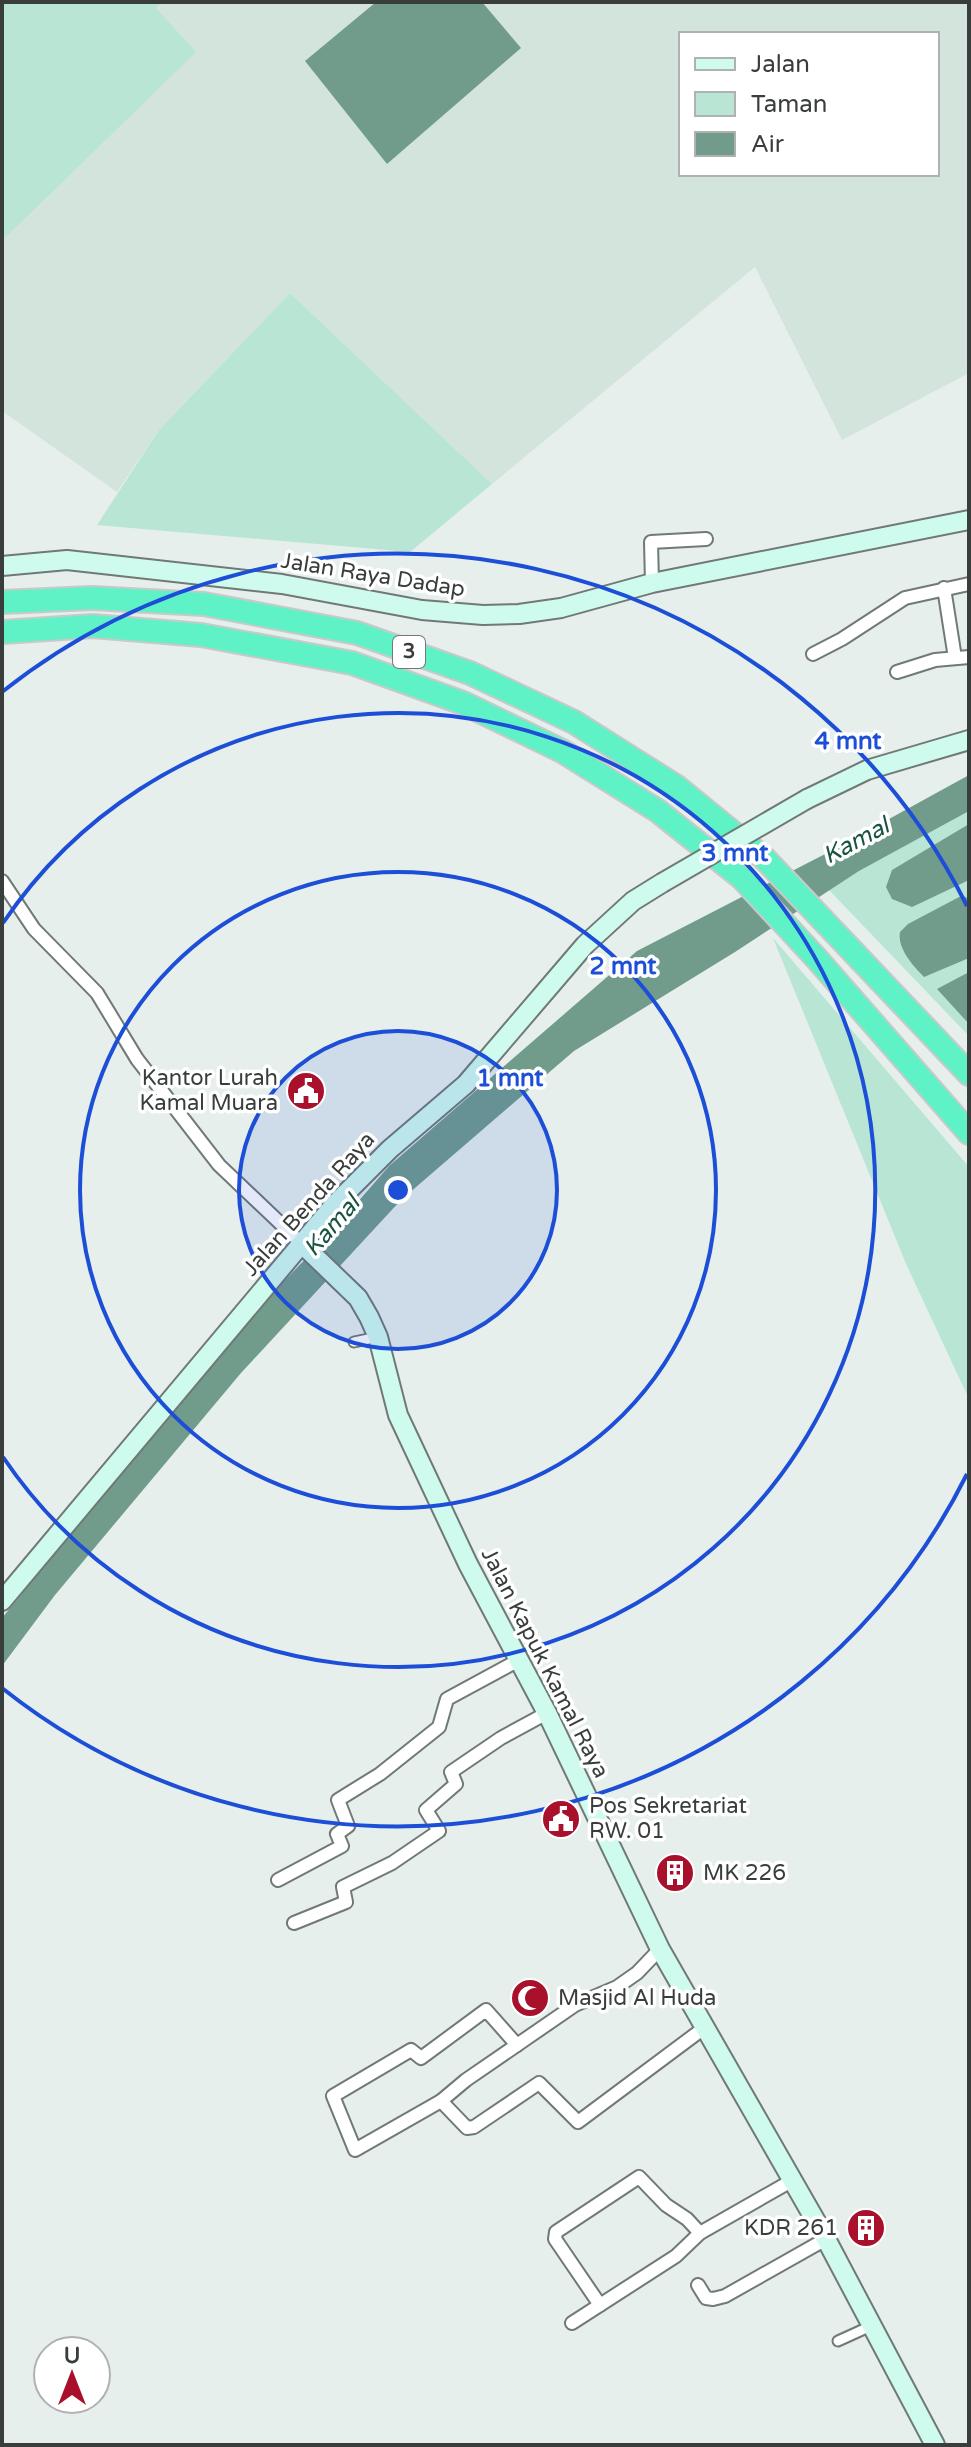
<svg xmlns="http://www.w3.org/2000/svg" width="971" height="2447" font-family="'Varela Round',sans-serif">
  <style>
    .built { fill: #d3e4dd; fill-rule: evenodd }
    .green { fill: #b8e5d4 }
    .water { fill: #719c8c }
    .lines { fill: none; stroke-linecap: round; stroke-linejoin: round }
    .pedestrian-casing { stroke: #717976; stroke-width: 13 }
    .minor-casing { stroke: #717976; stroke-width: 16 }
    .secondary-casing { stroke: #717976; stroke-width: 22 }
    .motorway-casing { stroke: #c8c9c8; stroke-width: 26 }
    .pedestrian { stroke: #fff; stroke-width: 9 }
    .minor { stroke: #fff; stroke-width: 12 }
    .secondary { stroke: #cffbee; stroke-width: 18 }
    .motorway { stroke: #5ff2c6; stroke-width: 22 }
    .secondary-bridge-casing { stroke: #717976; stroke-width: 22; stroke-linecap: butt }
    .secondary-bridge { stroke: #cffbee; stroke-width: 18 }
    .ring { fill: none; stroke: #1d4ed8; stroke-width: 4 }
    .labels { text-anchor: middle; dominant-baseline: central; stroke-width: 7; stroke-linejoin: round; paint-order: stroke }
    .shield { fill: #fff; stroke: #747776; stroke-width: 2 }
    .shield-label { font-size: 20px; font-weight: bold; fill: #393d3b }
    .street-label { font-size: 22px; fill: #393d3b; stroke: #fff }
    .poi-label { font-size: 22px; fill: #393d3b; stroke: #fff; text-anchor: start }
    .water-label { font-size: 24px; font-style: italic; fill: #195342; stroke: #fff }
    .centre { fill: #1d4ed8; stroke: #fff; stroke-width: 4 }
    .ring-label { font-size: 24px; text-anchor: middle; font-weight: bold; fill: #1d4ed8; stroke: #fff; stroke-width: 7; stroke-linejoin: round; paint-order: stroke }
  </style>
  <rect width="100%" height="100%" fill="#e6efeb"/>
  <path class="built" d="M162,2H969V373L842,440L755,267L492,484L290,293L159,430L117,492L2,411V241L195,52L155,8ZM681,34H937V174H681Z"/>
  <g class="green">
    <path d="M2,2H162L156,8L196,52L2,241Z"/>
    <path d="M290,293L492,484L410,552L97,525L159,430Z"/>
    <path d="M969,811V1036L829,890L859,871Z"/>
    <path d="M773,938L969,1167V1399L907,1266Z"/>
  </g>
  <g class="water">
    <path d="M376,2H482L521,48L387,164L305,61Z"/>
    <path d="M969,775V811L859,871L735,952L574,1051L401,1200L241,1373L55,1595L2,1666V1618L241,1325L330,1234L389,1166L637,951L829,852Z"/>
    <path d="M969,824V880L912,907L892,899L886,887L892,870Z"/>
    <path d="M961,896L966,897L969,901V958L924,977C913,966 897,948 900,932L908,924Z"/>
    <path d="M969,972V1024L937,989Z"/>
  </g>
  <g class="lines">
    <defs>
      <g id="pedestrian">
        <path d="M354,1342L378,1337"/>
        <path d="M838,2341L871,2326"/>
      </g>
      <g id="minor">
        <path d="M652,583L651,542L706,539"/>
        <path d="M944,588L955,658"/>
        <path d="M813,654L842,639L905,598L969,584"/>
        <path d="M897,672L935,660L969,657"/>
        <path d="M2,881L34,929L97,993L137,1059L219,1165L302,1244"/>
        <path d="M278,1880L342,1846L337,1834L348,1826L338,1800L380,1774L439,1727L447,1699L519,1660"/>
        <path d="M294,1923L346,1902L343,1887L392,1863L439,1831L426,1810L456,1784L451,1772L501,1738L547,1713"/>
        <path d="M517,2045L486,2010L421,2058L411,2050L333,2096L355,2150L441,2101L467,2128L474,2127L539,2083L578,2122L704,2028"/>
        <path d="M441,2101L466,2080L575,2005L617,1987L637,1973L660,1949"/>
        <path d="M698,2285L706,2298L713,2299L725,2296L826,2239"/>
        <path d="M600,2305L555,2239L556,2232L639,2177L666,2205L687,2219L700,2233"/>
        <path d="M572,2323L676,2256L700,2233L793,2180"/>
      </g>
      <g id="secondary">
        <path d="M2,566L67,560L282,584L422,610L483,615L519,614L561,608L652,583L969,520"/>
        <path d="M807,799L867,770L969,740"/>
        <path d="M302,1244L358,1298L369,1317L378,1337L398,1415L468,1564L547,1713L660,1949L826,2239L935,2445"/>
        <path d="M2,1601L334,1205L390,1149L466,1084L585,945L633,901L662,883"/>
      </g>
      <g id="motorway">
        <path d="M2,602L92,598L204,604L357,633L470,673L574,722L677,787L764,858L969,1074"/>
        <path d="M2,632L93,626L201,635L352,663L463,703L562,751L658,811L742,878L817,959L969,1133"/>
      </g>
    </defs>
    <use href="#pedestrian" class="pedestrian-casing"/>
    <use href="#minor" class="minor-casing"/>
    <use href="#secondary" class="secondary-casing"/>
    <use href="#motorway" class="motorway-casing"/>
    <use href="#pedestrian" class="pedestrian"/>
    <use href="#minor" class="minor"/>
    <use href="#secondary" class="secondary"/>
    <use href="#motorway" class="motorway"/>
    <defs>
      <path id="secondary-bridge" d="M662,883L807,799"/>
    </defs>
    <use href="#secondary-bridge" class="secondary-bridge-casing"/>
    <use href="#secondary-bridge" class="secondary-bridge"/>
  </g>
  <circle cx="398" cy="1190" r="159" fill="#1d4ed8" fill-opacity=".12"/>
  <g class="ring">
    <circle cx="398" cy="1190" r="159"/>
    <circle cx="398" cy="1190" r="318"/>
    <path d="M3 923A477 477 0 1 1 3 1457"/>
    <path d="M967 1474A636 636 0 0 1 2 1688M2 692A636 636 0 0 1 967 906"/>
  </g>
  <defs>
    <symbol id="civic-disc" viewBox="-11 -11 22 22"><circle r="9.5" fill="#a8102c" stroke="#fff"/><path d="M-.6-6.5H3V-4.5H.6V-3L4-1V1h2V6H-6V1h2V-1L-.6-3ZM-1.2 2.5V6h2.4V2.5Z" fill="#fff"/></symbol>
    <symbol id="building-disc" viewBox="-11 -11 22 22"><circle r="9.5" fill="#a8102c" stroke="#fff"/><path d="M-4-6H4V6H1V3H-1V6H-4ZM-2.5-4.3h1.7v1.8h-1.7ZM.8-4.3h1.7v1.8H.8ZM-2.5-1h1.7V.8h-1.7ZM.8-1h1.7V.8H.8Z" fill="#fff"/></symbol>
    <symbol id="mosque-disc" viewBox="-11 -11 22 22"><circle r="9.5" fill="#a8102c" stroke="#fff"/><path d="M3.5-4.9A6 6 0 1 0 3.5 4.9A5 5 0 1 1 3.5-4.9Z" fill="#fff"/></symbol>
  </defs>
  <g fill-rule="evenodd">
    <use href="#civic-disc" x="284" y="1069" width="44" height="44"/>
    <use href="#civic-disc" x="539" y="1797" width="44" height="44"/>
    <use href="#building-disc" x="653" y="1851" width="44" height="44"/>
    <use href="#mosque-disc" x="508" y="1976" width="44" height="44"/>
    <use href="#building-disc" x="844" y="2206" width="44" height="44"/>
  </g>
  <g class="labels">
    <rect class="shield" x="393" y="636" width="32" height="32" rx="6"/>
    <g class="shield-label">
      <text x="409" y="652">3</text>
    </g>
    <g class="street-label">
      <text transform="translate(373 575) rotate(9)">Jalan Raya Dadap</text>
      <text transform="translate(309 1204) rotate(-48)">Jalan Benda Raya</text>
      <text transform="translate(545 1663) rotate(63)">Jalan Kapuk Kamal Raya</text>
    </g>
    <g class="poi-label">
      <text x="278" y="1078" text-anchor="end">Kantor Lurah<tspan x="278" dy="25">Kamal Muara</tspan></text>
      <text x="589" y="1806">Pos Sekretariat<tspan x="589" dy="25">RW. 01</tspan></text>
      <text x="703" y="1873">MK 226</text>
      <text x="558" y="1998">Masjid Al Huda</text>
      <text x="838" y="2228" text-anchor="end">KDR 261</text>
    </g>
    <g class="water-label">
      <text transform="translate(856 841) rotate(-28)">Kamal</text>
      <text transform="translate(332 1226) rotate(-49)">Kamal</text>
    </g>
  </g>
  <circle cx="398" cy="1190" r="12" class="centre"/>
  <g class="ring-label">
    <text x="848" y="749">4 mnt</text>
    <text x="735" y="861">3 mnt</text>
    <text x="623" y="974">2 mnt</text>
    <text x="510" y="1086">1 mnt</text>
  </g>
  <rect width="971" height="2447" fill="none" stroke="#393d3b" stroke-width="8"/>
  <rect x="679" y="32" width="260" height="144" fill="#ffffff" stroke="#b0b1b1" stroke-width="2"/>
  <rect x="695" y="58" width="40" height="12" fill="#cffbee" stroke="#b0b1b1" stroke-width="2"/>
  <text x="751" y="72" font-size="24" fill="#393d3b">Jalan</text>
  <rect x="695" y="92" width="40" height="24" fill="#b8e5d4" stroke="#b0b1b1" stroke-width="2"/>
  <text x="751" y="112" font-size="24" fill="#393d3b">Taman</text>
  <rect x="695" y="132" width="40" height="24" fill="#719c8c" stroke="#b0b1b1" stroke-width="2"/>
  <text x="751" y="152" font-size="24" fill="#393d3b">Air</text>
  <g transform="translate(72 2375)"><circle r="38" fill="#ffffff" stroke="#b0b1b1" stroke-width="2"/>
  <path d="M0-6L14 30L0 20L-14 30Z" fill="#a8102c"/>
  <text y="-12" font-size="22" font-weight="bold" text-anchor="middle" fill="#393d3b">U</text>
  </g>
</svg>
